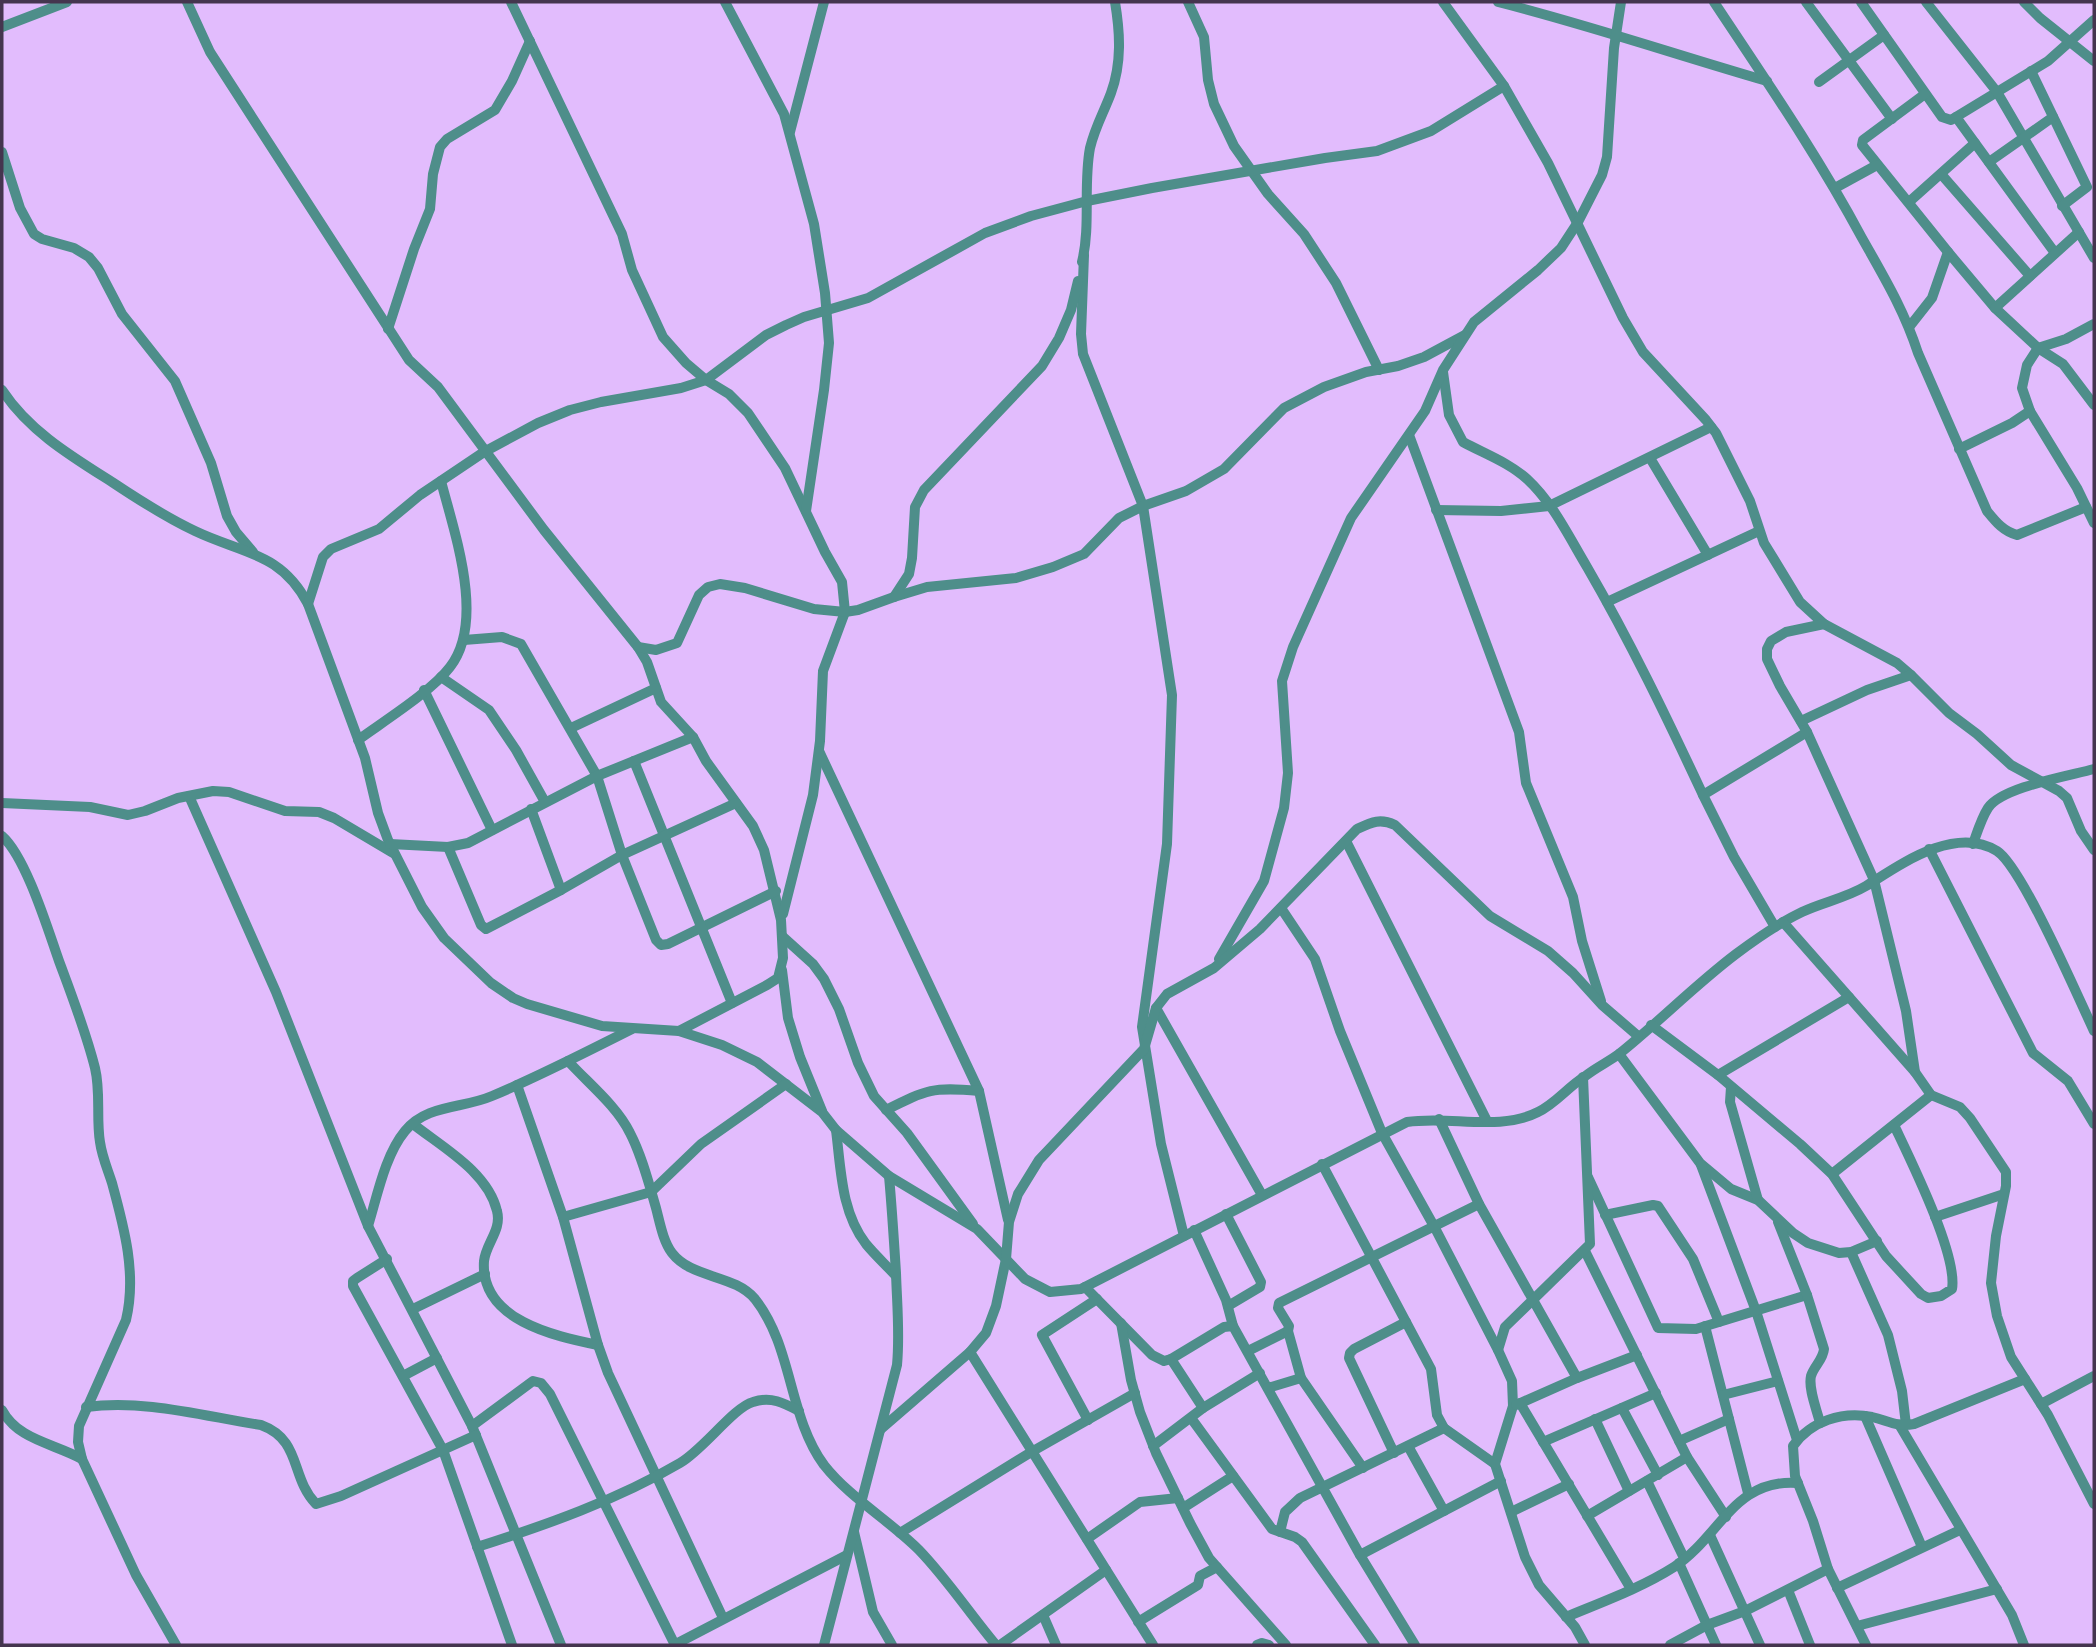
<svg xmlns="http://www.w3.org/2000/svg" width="2096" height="1647" font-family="'PT Sans',sans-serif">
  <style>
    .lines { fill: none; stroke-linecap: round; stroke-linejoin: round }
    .minor { stroke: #4e8e8a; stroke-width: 10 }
  </style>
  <rect width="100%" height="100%" fill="#e2bcfd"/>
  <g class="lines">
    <g class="minor">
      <path d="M187,2L210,52L409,360L438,387L544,530L638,647L647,662L661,702L693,737L706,761L753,826L764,850L781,920L783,958L778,978L767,985L679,1031"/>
      <path d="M511,2L622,234L632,270L663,337L686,363L706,380L729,394L748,413L785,468L825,552L842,582L845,612L823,671L820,741L813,795L783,914"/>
      <path d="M725,2L784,114L814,224L825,293L829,343L824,390L806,511"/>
      <path d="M1188,2L1204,37L1208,80L1214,104L1234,146L1268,194L1304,234L1336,283L1379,370"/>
      <path d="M1443,2L1504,86L1548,163L1623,318L1643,352L1706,420L1716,433L1750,501L1764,543L1800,602L1824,624L1897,663L1911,675L1949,713L1977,734L2011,765L2059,791L2067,798L2081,831L2094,850"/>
      <path d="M1498,2C1589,25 1677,55 1767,81"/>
      <path d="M1714,2C1765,79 1818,156 1862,238C1884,277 1904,310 1918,353L1987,511C1996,522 2003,531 2017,535L2086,507"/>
      <path d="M1806,2L1892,119"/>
      <path d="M1861,2L1942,117L1951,120L2048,61L2094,20"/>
      <path d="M1926,2L1997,92L2094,258"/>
      <path d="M2024,2L2040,18L2094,61"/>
      <path d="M2,27L67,2"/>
      <path d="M2031,71L2087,187L2062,206"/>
      <path d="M1819,82L1884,35"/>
      <path d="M1925,94L1863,140L1862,145L1948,252L1995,308L2038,348L2063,364L2094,405"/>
      <path d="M1956,117L2055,253"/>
      <path d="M790,132L824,2"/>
      <path d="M2,152L20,208L34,234L42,239L74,248L89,257L98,268L122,314L175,381L211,463L227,516L236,532L253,552"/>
      <path d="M1989,162L2053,117"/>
      <path d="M1941,174L2030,276"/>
      <path d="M1835,188L1877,165"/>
      <path d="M1909,202L1975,143"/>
      <path d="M1084,255L1081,334L1083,354L1143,506L1172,695L1167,844L1142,1027L1161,1144L1184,1236"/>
      <path d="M1082,262C1091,225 1083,185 1090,148C1095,127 1104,112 1111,93C1122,63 1120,32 1115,2"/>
      <path d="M1995,308L2079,232"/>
      <path d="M2094,324L2066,339L2038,348L2027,365L2022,388L2030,411L2077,488L2094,523"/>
      <path d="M1910,326L1932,298L1948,252"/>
      <path d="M388,329L414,249L430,209L433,174L440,147L447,139L495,110L512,81L530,41"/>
      <path d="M1443,372L1449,415L1463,442C1485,454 1508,462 1527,479C1553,503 1569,537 1587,567C1630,641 1667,718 1703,795"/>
      <path d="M2,390C29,431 71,456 112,482C139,500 165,517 195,531C243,554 281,552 308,604L365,758L378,813L388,840L422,907L444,938L491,983L513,998L527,1004L602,1026L679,1031L722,1045L757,1062L822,1112L836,1130L889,1176L977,1229L1025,1279L1050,1292L1081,1289L1407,1122C1449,1115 1499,1132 1538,1112C1555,1104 1568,1087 1584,1077C1595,1068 1608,1062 1619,1054C1659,1022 1695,985 1736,954C1756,939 1779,923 1802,912C1823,902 1846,898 1866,886C1900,865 1954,825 1997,851C2022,867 2078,997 2094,1031"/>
      <path d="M1409,435L1519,732L1526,783L1573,897L1582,941L1601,1001"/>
      <path d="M1959,449L2012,423L2030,411"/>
      <path d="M1650,458L1708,555"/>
      <path d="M1436,510L1501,511L1549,506L1711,427"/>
      <path d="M894,597L909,574L912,558L915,507L924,490L1042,366L1059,338L1071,310L1078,281"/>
      <path d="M1607,602L1759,531"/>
      <path d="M308,604L323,557L331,549L379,529L420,495L484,452L538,423L570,410L601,402L681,388L706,380L766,335L786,325L804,317L868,298L985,233L1031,216L1087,201L1152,188L1325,158L1377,151L1431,131L1504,86"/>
      <path d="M1824,624L1786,632L1771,641L1767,649V659L1780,686L1807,732L1874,880L1906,1011L1915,1072L1931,1095L1960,1107L1970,1118L2006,1172V1186L1996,1236L1991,1283L1997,1316L2011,1357L2048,1415L2094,1504"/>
      <path d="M464,640L502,637L521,644L597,776L622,855L656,940L661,945L668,944L776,891"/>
      <path d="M638,647L656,650L677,643L699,595L708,587L720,584L745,588L814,609L845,612L858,610L894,597L927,587L1016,578L1053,567L1084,554L1119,518L1143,506L1186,491L1224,469L1284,408L1324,387L1366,372L1398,366L1424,357L1465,335"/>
      <path d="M441,677L489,710L516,750L545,802"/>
      <path d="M424,690L492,830"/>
      <path d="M1801,721L1867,690L1911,675"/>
      <path d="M571,728L656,688"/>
      <path d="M358,740C384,721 432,691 450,667C486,621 454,532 441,481"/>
      <path d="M819,751L979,1091L1008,1220"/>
      <path d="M634,761L732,1003"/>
      <path d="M189,796L276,992L368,1226L472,1426L561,1645"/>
      <path d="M2,803L90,807L128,815L145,811L178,798L213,791L229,792L285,811L319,812L334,818L393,853"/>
      <path d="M531,809L561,890"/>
      <path d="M2,836C26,857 48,930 59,961C72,996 86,1032 95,1068C101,1093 96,1118 100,1142C102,1157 108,1170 112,1183C124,1227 137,1274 126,1320L79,1426L78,1442L82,1459L136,1575L176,1645"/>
      <path d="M1346,841L1487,1121"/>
      <path d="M390,844L448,847L468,843L597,776L693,737"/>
      <path d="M1973,844C1977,833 1981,819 1988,808C2002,787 2069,776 2094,769"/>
      <path d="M448,847L481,925L486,929L561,890L622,855L736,803"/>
      <path d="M1929,849L2033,1053L2068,1081L2094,1124"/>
      <path d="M1281,908L1315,959L1340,1031L1382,1133L1435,1228L1498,1350L1512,1381L1513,1406L1495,1464L1525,1557L1539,1585L1575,1627L1585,1645"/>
      <path d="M1783,922L1915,1072"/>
      <path d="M1775,927L1734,857L1703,795L1807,732"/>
      <path d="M782,936L813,964L824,979L839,1009L858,1063L874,1096L907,1133L973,1224"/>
      <path d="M1219,959L1264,881L1284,808L1288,773L1282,681L1293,647L1351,518L1425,411L1443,370L1474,322L1538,270L1561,248L1578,222L1602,175L1607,157L1614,48L1621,2"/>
      <path d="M782,970L788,1018L800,1057L822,1111"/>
      <path d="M1156,1008L1262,1195"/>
      <path d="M1651,1025L1718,1075L1800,1144L1832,1174L1886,1256L1921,1294L1928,1298L1941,1296L1952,1289C1958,1255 1910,1159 1894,1125"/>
      <path d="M1619,1054L1700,1163L1731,1189L1758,1200L1793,1233L1808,1243L1839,1253L1851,1252L1877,1241"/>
      <path d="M568,1061C588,1083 617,1106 630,1133C642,1156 649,1184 656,1208C660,1223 663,1241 672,1253C692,1279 734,1274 755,1299C793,1347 788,1416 824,1465C850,1498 889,1520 919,1550C947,1579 970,1614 996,1645"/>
      <path d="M1718,1075L1849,997"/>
      <path d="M517,1085L563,1217L598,1345L608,1373L723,1618"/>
      <path d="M1731,1087L1730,1102L1758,1200"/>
      <path d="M886,1110C928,1089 932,1087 979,1091"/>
      <path d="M1439,1119L1479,1204L1577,1378"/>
      <path d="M413,1124C442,1147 488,1172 497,1211C502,1230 486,1243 484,1261C480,1320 554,1336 598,1345"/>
      <path d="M836,1130C841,1169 841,1212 866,1244C875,1255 886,1265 896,1276"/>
      <path d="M1322,1164L1431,1369L1437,1415L1444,1428L1495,1464"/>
      <path d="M1701,1165L1756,1311L1797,1440"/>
      <path d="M1832,1174L1931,1095"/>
      <path d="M1588,1177L1658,1328L1696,1329L1807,1295"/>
      <path d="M1226,1214L1261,1282L1260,1287L1228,1306"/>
      <path d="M1605,1215L1653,1205L1658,1206L1693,1259L1719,1322"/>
      <path d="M563,1217L651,1192L701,1144L786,1084"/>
      <path d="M1935,1217L2004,1194"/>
      <path d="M1778,1222L1807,1295L1824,1349C1823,1360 1814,1366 1811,1376C1808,1389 1817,1410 1820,1423"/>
      <path d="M368,1226C377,1197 385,1155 405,1131C427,1104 462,1109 492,1096C540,1076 586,1052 632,1029"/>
      <path d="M1194,1230L1226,1300L1233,1326"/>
      <path d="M1585,1251L1687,1457L1726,1517"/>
      <path d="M1851,1252L1888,1335L1902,1391L1906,1425"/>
      <path d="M387,1259L357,1278L353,1281V1286L443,1450L512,1645"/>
      <path d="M1085,1287L1152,1355L1164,1361L1171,1359L1224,1327L1233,1326L1360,1555L1415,1645"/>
      <path d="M413,1309L485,1274"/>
      <path d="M1121,1323L1131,1380L1140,1412L1156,1453L1190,1523L1209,1558L1286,1645"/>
      <path d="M1705,1326L1748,1493"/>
      <path d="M1498,1350L1505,1327L1590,1244L1583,1077"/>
      <path d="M1248,1351L1288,1331"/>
      <path d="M970,1352L1153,1645"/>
      <path d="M1171,1359L1203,1408"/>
      <path d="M403,1376L437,1358"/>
      <path d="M1268,1388L1301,1378"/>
      <path d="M1723,1395L1778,1381"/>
      <path d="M1520,1403L1631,1589"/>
      <path d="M2041,1404L2094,1376"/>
      <path d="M1516,1405L1577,1378L1637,1355"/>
      <path d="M86,1407C144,1399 203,1416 261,1425C302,1440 290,1477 316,1504L341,1496L476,1435"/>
      <path d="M1622,1408L1658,1475"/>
      <path d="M2,1410C18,1440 53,1443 82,1459"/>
      <path d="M1865,1416L1922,1547"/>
      <path d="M1191,1418L1272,1529L1295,1537L1302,1542L1375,1645"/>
      <path d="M1595,1419L1629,1491"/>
      <path d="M1088,1420L1042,1335L1097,1299"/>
      <path d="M472,1426L533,1381L541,1383L550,1394L675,1645"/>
      <path d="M1900,1426L2012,1615L2024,1645"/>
      <path d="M881,1429L970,1352L986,1333L996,1306L1006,1259L1009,1222L1018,1194L1039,1160L1144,1049L1156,1008L1167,994L1214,968L1260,929L1357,829C1372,822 1380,818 1395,825L1490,916L1548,951L1573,973L1602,1005L1638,1036"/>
      <path d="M1679,1441L1729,1419"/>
      <path d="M1543,1442L1656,1393"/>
      <path d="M1153,1446L1203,1408L1260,1373"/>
      <path d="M1408,1446L1444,1511"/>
      <path d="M1394,1453L1349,1358L1350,1353L1354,1349L1406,1322"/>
      <path d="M1363,1468L1301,1378L1288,1331L1289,1326L1278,1308L1279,1303L1479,1204"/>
      <path d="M1647,1481L1684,1558"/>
      <path d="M1183,1508L1233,1476"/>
      <path d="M1511,1512L1569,1484"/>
      <path d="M1587,1516L1687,1457"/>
      <path d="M854,1532L873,1612L892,1645"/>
      <path d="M1280,1532L1285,1512L1300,1498L1444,1428"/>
      <path d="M900,1533L1033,1451L1135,1393"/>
      <path d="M1710,1535L1760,1645"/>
      <path d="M1087,1539L1140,1502L1178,1498"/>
      <path d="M477,1547C546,1525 617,1500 680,1463C703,1450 734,1407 753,1402C771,1396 784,1403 799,1411"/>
      <path d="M1360,1555L1501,1481"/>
      <path d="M1679,1563L1716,1645"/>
      <path d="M1837,1588L1960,1530"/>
      <path d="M1788,1590L1810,1645"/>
      <path d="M1043,1615L1056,1645"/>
      <path d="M1566,1617C1602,1602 1641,1588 1674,1567C1720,1537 1734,1478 1798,1483"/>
      <path d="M1138,1622L1198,1585L1200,1576L1217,1567"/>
      <path d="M1857,1626L1997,1589"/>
      <path d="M674,1645L847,1555"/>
      <path d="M824,1645L897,1365C900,1334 897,1305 896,1273C894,1241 892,1209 889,1176"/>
      <path d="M1000,1645L1106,1570"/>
      <path d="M1257,1645L1262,1643L1269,1645"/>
      <path d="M1670,1645L1707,1625L1745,1611L1828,1569"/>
      <path d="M1866,1645L1828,1569L1813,1521L1795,1476L1793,1446C1811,1421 1842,1411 1872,1417C1889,1421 1896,1427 1914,1424L2025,1379"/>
    </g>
  </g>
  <rect width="2096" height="1647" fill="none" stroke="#45354f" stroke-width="7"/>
</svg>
